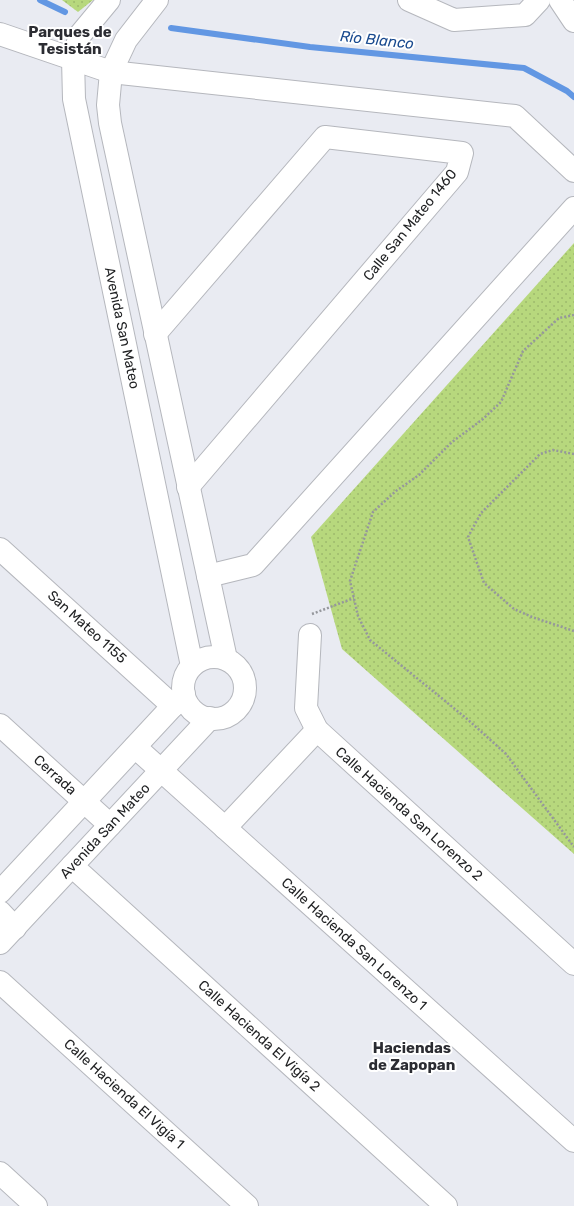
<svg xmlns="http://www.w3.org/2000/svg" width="574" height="1206" font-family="Rubik,sans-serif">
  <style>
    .green { fill: url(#green-dots) }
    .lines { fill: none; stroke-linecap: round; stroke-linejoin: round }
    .stream { stroke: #6297e3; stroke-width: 6 }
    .minor-casing { stroke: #b5b7bd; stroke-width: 24 }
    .path { stroke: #95979c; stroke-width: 2.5; stroke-dasharray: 2 2; stroke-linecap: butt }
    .minor { stroke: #fff; stroke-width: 22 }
    .labels { text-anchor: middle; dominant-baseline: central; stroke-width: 4; stroke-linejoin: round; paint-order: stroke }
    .street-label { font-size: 14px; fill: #1f2022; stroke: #fff }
    .neighbourhood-label { font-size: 15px; font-weight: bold; fill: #2b2c32; stroke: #fff }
    .water-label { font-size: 15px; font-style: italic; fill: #194a8f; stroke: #fff }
  </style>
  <defs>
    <pattern id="green-dots" width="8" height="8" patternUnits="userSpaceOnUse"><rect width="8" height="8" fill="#b7d87d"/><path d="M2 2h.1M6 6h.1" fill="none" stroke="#9db96c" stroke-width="1.8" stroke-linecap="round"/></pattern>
  </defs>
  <rect width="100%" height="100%" fill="#e9ebf2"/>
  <g class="green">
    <path d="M62,0H93L78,12Z"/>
    <path d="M574,243V854L342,649L311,537Z"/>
  </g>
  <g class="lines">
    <g class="stream">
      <path d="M40,0L65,12"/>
      <path d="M171,28L310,47L524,68L567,91L574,97"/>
    </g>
    <defs>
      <g id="minor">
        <path d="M109,0L80,35L73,59L74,99L192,666"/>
        <path d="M157,0L126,40L111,72L108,105L110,123L226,659"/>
        <path d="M409,0L454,20L525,15L539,0"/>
        <path d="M560,0L574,21"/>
        <path d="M0,34L111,72L515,116L574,171"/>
        <path d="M155,334L325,137L462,153L457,172L188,487"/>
        <path d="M0,549L173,706"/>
        <path d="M208,576L253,565L574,208"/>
        <path d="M310,635L306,708L317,730L574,964"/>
        <circle cx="214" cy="688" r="31"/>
        <path d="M0,725L110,825"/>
        <path d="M135,747L574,1141"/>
        <path d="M225,828L317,730"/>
        <path d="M72,866L446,1206"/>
        <path d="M0,892L184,694"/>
        <path d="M0,912L15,928"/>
        <path d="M0,943L210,718"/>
        <path d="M0,982L247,1206"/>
        <path d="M0,1173L36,1206"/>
      </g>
    </defs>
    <use href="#minor" class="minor-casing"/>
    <g class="path">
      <path d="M574,315L559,318L523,351L501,402L483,419L452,442L419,475L396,491L373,512L350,581L358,616L370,640L466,718L506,754L574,847"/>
      <path d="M574,454L553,450L540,454L481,513L468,537L484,583L514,609L532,617L574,631"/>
      <path d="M312,614L354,598"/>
    </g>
    <use href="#minor" class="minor"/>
  </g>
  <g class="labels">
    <g class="street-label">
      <text transform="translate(410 225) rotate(-51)">Calle San Mateo 1460</text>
      <text transform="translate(122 328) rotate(78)">Avenida San Mateo</text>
      <text transform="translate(87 627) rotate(42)">San Mateo 1155</text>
      <text transform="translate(55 775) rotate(42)">Cerrada</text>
      <text transform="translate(409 814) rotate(42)">Calle Hacienda San Lorenzo 2</text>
      <text transform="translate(105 831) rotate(-47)">Avenida San Mateo</text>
      <text transform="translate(354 944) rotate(42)">Calle Hacienda San Lorenzo 1</text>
      <text transform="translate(259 1036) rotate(42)">Calle Hacienda El Vigía 2</text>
      <text transform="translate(124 1094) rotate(42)">Calle Hacienda El Vigía 1</text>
    </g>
    <g class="neighbourhood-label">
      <text x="70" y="32">Parques de<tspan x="70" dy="17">Tesistán</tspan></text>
      <text x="412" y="1048">Haciendas<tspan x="412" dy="17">de Zapopan</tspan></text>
    </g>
    <g class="water-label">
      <text transform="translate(377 40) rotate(6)">Río Blanco</text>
    </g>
  </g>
</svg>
